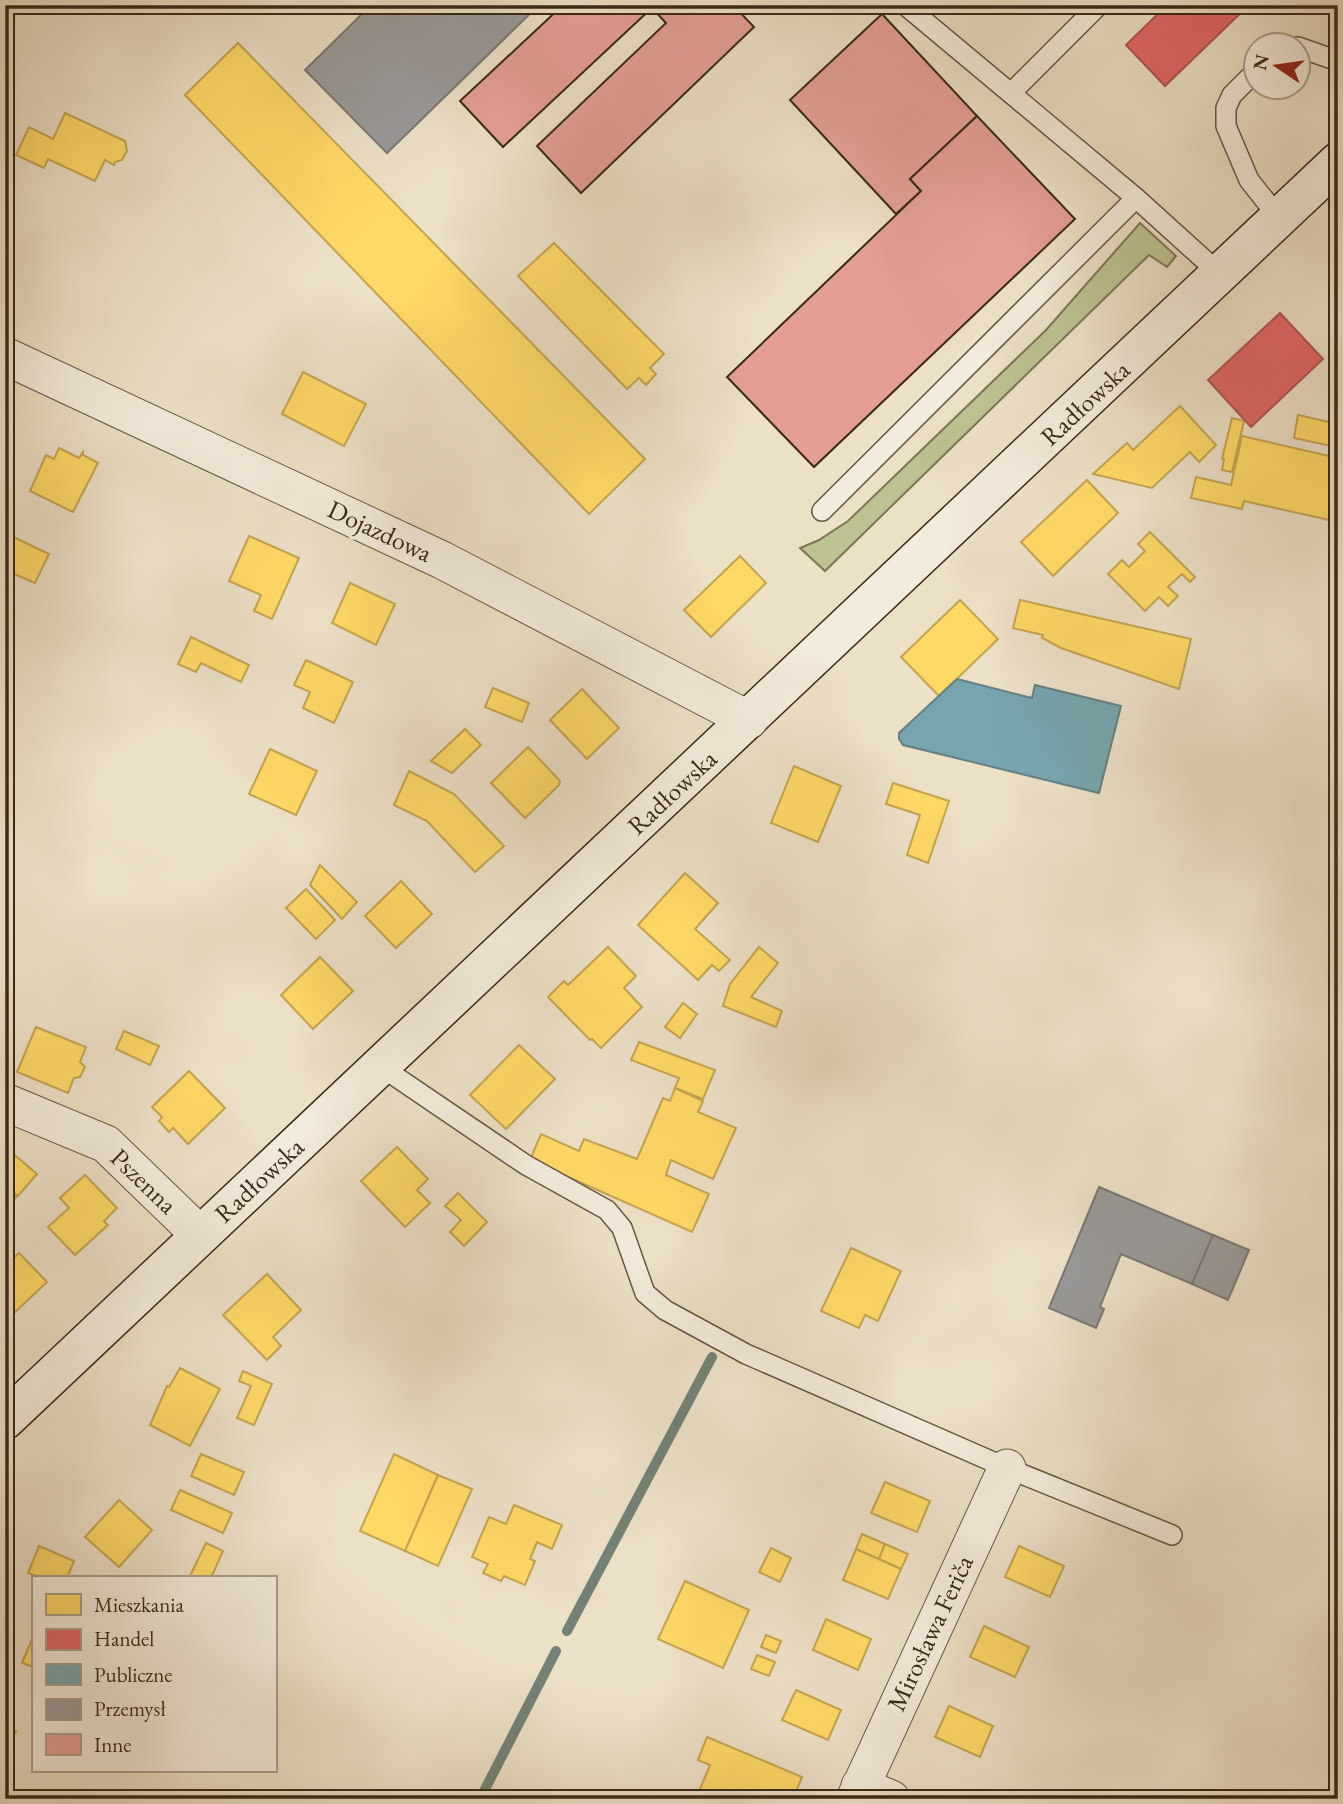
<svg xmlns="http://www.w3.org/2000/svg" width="1343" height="1804" font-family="'EB Garamond',serif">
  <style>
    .green { fill: #bec191; stroke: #7c7654; stroke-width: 2 }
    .homes { fill: #ffd966; stroke: #c4a44f; stroke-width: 2 }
    .shops { fill: #e06666; stroke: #ae544f; stroke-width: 2 }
    .public { fill: #76a5af; stroke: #648082; stroke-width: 2 }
    .industry { fill: #999; stroke: #7c7872; stroke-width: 2 }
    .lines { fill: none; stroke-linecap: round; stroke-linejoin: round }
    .stream { stroke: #738275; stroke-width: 10 }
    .building { fill: #e49e96; stroke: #392a18; stroke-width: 2 }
    .lane-casing { stroke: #665844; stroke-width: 22 }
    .street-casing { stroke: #665844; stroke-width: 39 }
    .secondary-casing { stroke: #392a18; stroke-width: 41 }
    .lane { stroke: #f3ebdb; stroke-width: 19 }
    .street { stroke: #f3ebdb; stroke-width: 37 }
    .secondary { stroke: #f3ebdb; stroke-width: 38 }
    .labels { text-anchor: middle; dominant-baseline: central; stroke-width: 7; stroke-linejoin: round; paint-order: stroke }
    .street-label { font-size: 26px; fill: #392a18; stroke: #f3ebdb }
  </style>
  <rect width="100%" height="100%" fill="#ece0c7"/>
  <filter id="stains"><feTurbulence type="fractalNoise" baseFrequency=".00286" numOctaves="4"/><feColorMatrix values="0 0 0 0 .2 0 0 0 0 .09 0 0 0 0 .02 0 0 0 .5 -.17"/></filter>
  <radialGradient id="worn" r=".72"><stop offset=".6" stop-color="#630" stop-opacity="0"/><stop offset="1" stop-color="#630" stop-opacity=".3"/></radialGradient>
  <path class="green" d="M1140,223L1176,256L1167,267L1149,255L825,571L800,548L819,540L848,521L1046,330Z"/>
  <g class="homes">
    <path d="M238,43L645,459L589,514L185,95Z"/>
    <path d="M65,113L125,141L127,151L122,160L115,162L114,165L105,160L95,181L48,159L44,168L16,155L29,127L53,139Z"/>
    <path d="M554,243L664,354L650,368L656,374L646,385L639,378L627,389L518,276Z"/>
    <path d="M303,372L366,404L344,446L282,414Z"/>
    <path d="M1180,406L1216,445L1199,462L1190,452L1152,488L1093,474L1127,443L1133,450Z"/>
    <path d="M1298,415L1338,424L1336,447L1294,438Z"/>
    <path d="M1232,418L1244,421L1232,472L1222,470L1224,459H1222Z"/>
    <path d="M1242,436L1338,458V522L1244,501L1242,509L1191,498L1196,477L1231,485Z"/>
    <path d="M59,448L79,458L83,452V455L98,463L73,512L30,491L46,455L54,459Z"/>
    <path d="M1087,480L1118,513L1053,576L1021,542Z"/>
    <path d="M1150,532L1195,577L1190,582L1182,574L1168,587L1178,596L1168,606L1159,597L1145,611L1108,574L1122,560L1129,567L1145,551L1138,544Z"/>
    <path d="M5,533L49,554L35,583L5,570Z"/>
    <path d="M249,536L299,558L272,619L254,611L261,595L229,581Z"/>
    <path d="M740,556L766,583L711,637L684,610Z"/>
    <path d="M350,583L395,604L376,645L332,623Z"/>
    <path d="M960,600L998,639L939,696L901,657Z"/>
    <path d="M1020,600L1191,639L1179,689L1061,648L1042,638L1043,635L1013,628Z"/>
    <path d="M191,637L249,665L241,682L201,663L196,672L178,664Z"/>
    <path d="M306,660L353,682L334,723L303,708L310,692L294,685Z"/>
    <path d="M493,688L529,703L522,722L485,707Z"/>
    <path d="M582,689L619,728L587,759L550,720Z"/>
    <path d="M465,729L481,745L452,773L431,761Z"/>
    <path d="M528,747L560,781L559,785L525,818L491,783Z"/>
    <path d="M270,749L317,771L296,815L249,794Z"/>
    <path d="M794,766L841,786L818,842L771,823Z"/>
    <path d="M409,771L454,794L504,846L475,872L427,821L394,805Z"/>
    <path d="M893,783L949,801L928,863L907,855L920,815L886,804Z"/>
    <path d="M320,865L357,902L342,919L310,885Z"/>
    <path d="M685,873L718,903L695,929L730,960L719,971L712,965L698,980L638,925Z"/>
    <path d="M401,881L432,914L396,948L365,916Z"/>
    <path d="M306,889L335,920L316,939L286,908Z"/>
    <path d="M608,947L636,976L624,988L642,1007L601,1048L592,1039L590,1040L548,997L564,981L568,985Z"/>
    <path d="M759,947L778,963L751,997L782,1011L776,1027L723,1006L730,984Z"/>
    <path d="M320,957L353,991L313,1029L281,995Z"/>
    <path d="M683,1003L697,1014L680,1038L665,1027Z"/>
    <path d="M36,1027L86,1047L80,1062L85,1067L80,1077L74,1078L68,1093L17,1072Z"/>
    <path d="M124,1031L159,1046L150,1065L116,1049Z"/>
    <path d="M639,1042L715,1070L703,1099L675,1088L679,1078L631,1060Z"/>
    <path d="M519,1045L555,1079L506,1129L470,1095Z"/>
    <path d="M189,1071L225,1108L188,1144L173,1128L169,1132L159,1121L162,1117L152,1107Z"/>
    <path d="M675,1088L703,1101L698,1112L736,1128L713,1179L671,1160L666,1175L709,1194L692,1232L530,1160L541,1134L579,1151L584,1139L637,1159L663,1098L670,1101Z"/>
    <path d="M397,1147L428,1179L417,1190L430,1203L405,1227L361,1181Z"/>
    <path d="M10,1151L37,1174L18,1196L5,1186V1156Z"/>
    <path d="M85,1175L117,1208L104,1221L108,1225L75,1255L48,1227L69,1208L60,1198Z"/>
    <path d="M5,1188L17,1196L5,1212Z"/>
    <path d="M458,1193L487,1222L464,1246L450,1232L461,1220L445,1206Z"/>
    <path d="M851,1248L901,1271L878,1321L865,1315L859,1328L821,1311Z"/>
    <path d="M19,1253L47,1282L14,1313L5,1303V1266Z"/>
    <path d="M267,1274L301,1310L273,1337L281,1346L267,1360L223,1315Z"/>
    <path d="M180,1368L220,1389L190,1446L150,1425L167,1386L169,1387Z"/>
    <path d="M243,1371L272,1384L254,1425L237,1418L251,1386L239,1381Z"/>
    <path d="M201,1454L244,1472L234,1495L191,1476Z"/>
    <path d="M394,1454L438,1475L405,1551L360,1531Z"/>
    <path d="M438,1475L472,1489L438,1566L405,1551Z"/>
    <path d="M885,1482L930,1501L917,1532L871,1513Z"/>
    <path d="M180,1490L232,1513L223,1533L171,1510Z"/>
    <path d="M119,1500L152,1530L119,1567L85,1537Z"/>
    <path d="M514,1505L562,1525L552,1549L537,1542L530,1559L535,1561L525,1585L504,1576L501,1581L483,1573L488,1564L472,1557L489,1517L506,1524Z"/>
    <path d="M862,1534L885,1544L879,1559L856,1549Z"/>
    <path d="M206,1543L223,1551L211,1578H189Z"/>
    <path d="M885,1544L908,1554L901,1569L879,1559Z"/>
    <path d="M39,1546L74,1561L67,1578H41L28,1573Z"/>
    <path d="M1019,1546L1064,1566L1050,1597L1005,1577Z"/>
    <path d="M771,1548L791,1558L780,1582L759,1572Z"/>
    <path d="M856,1549L901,1569L888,1599L843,1580Z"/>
    <path d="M685,1581L749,1610L723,1668L658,1639Z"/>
    <path d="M826,1619L871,1639L858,1670L813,1650Z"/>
    <path d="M984,1626L1029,1647L1015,1677L970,1657Z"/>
    <path d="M766,1635L781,1641L776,1653L761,1647Z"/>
    <path d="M33,1637V1667L22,1663Z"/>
    <path d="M757,1655L775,1662L769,1676L751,1669Z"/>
    <path d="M796,1690L841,1710L828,1740L782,1720Z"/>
    <path d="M949,1706L993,1726L980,1757L935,1737Z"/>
    <path d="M5,1727L16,1731L5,1756Z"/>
    <path d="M707,1737L802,1777L793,1799L778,1796L776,1799H696L710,1765L698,1760Z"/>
  </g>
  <g class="shops">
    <path d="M1167,5H1249L1165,86L1126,45Z"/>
    <path d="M1280,313L1323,359L1251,427L1208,380Z"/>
  </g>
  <path class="public" d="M957,679L1032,698L1035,685L1121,706L1099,793L903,745L899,739V733Z"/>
  <g class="industry">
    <path d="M371,5H539L387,153L305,70Z"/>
    <path d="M1099,1187L1213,1235L1192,1284L1121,1254L1100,1307L1104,1309L1096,1328L1049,1308Z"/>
    <path d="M1213,1235L1249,1250L1228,1300L1192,1284Z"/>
  </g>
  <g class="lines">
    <g class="stream">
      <path d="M567,1631L712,1357"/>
      <path d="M480,1799L556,1651"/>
    </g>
  </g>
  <g class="building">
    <path d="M563,5H655L503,147L460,101Z"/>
    <path d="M655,5H679L681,7L684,5H733L754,27L581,193L537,146L666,23L652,8Z"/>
    <path d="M882,14L977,116L910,179L921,191L896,214L790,100Z"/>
    <path d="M977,116L1075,219L814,467L727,377L921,191L910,179Z"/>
  </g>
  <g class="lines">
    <defs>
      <g id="lane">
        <path d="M905,5L1136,198"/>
        <path d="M1298,47L1338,61"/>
        <path d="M1256,71L1232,95L1226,108V126L1249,180L1279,218"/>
        <path d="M1011,93L1099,5"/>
        <path d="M822,511L1136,198L1220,274"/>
        <path d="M380,1066L526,1165L607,1210L622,1228L645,1293L665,1310L746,1354L1007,1468L1172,1535"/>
      </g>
      <g id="street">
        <path d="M5,356L442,560L749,720"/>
        <path d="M5,1102L106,1144L200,1235"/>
        <path d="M860,1786L891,1799"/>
        <path d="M855,1799L1007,1468"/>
      </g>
      <path id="secondary" d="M5,1420L1338,162"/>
    </defs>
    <use href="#lane" class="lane-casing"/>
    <use href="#street" class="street-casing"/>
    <use href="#secondary" class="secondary-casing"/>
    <use href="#lane" class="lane"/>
    <use href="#street" class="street"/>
    <use href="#secondary" class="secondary"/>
  </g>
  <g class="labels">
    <g class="street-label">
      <text transform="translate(1085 403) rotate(-43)">Radłowska</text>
      <text transform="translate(380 531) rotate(25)">Dojazdowa</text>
      <text transform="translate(672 792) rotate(-43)">Radłowska</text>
      <text transform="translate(259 1180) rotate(-43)">Radłowska</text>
      <text transform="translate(144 1181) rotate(44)">Pszenna</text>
      <text transform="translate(930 1633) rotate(-65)">Mirosława Feriča</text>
    </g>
  </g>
  <rect width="1343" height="1804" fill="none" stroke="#ece0c7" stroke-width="28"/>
  <rect x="7" y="7" width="1329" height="1790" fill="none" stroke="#392a18" stroke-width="3.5"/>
  <rect x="14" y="14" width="1315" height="1776" fill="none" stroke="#392a18" stroke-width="2"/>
  <rect x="32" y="1576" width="245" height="196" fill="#f3ebdb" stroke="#a99e8d" stroke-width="2"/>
  <rect x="46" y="1594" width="35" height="21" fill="#ffd966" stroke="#a99e8d" stroke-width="2"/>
  <text x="94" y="1612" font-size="21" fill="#392a18">Mieszkania</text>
  <rect x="46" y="1629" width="35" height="21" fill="#e06666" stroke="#a99e8d" stroke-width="2"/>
  <text x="94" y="1646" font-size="21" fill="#392a18">Handel</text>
  <rect x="46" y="1664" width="35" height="21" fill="#76a5af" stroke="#a99e8d" stroke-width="2"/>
  <text x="94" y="1682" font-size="21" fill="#392a18">Publiczne</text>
  <rect x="46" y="1699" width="35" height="21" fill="#999999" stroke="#a99e8d" stroke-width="2"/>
  <text x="94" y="1716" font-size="21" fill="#392a18">Przemysł</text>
  <rect x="46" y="1734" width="35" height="21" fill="#e49e96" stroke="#a99e8d" stroke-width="2"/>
  <text x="94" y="1752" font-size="21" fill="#392a18">Inne</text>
  <g transform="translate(1277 66) rotate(283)"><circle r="33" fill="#f3ebdb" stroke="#a99e8d" stroke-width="2"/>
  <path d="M0-5L12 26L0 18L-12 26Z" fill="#8f2418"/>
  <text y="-10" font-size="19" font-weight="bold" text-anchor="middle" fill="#392a18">N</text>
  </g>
  <rect width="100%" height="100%" filter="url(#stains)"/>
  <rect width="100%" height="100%" fill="url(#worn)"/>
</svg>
